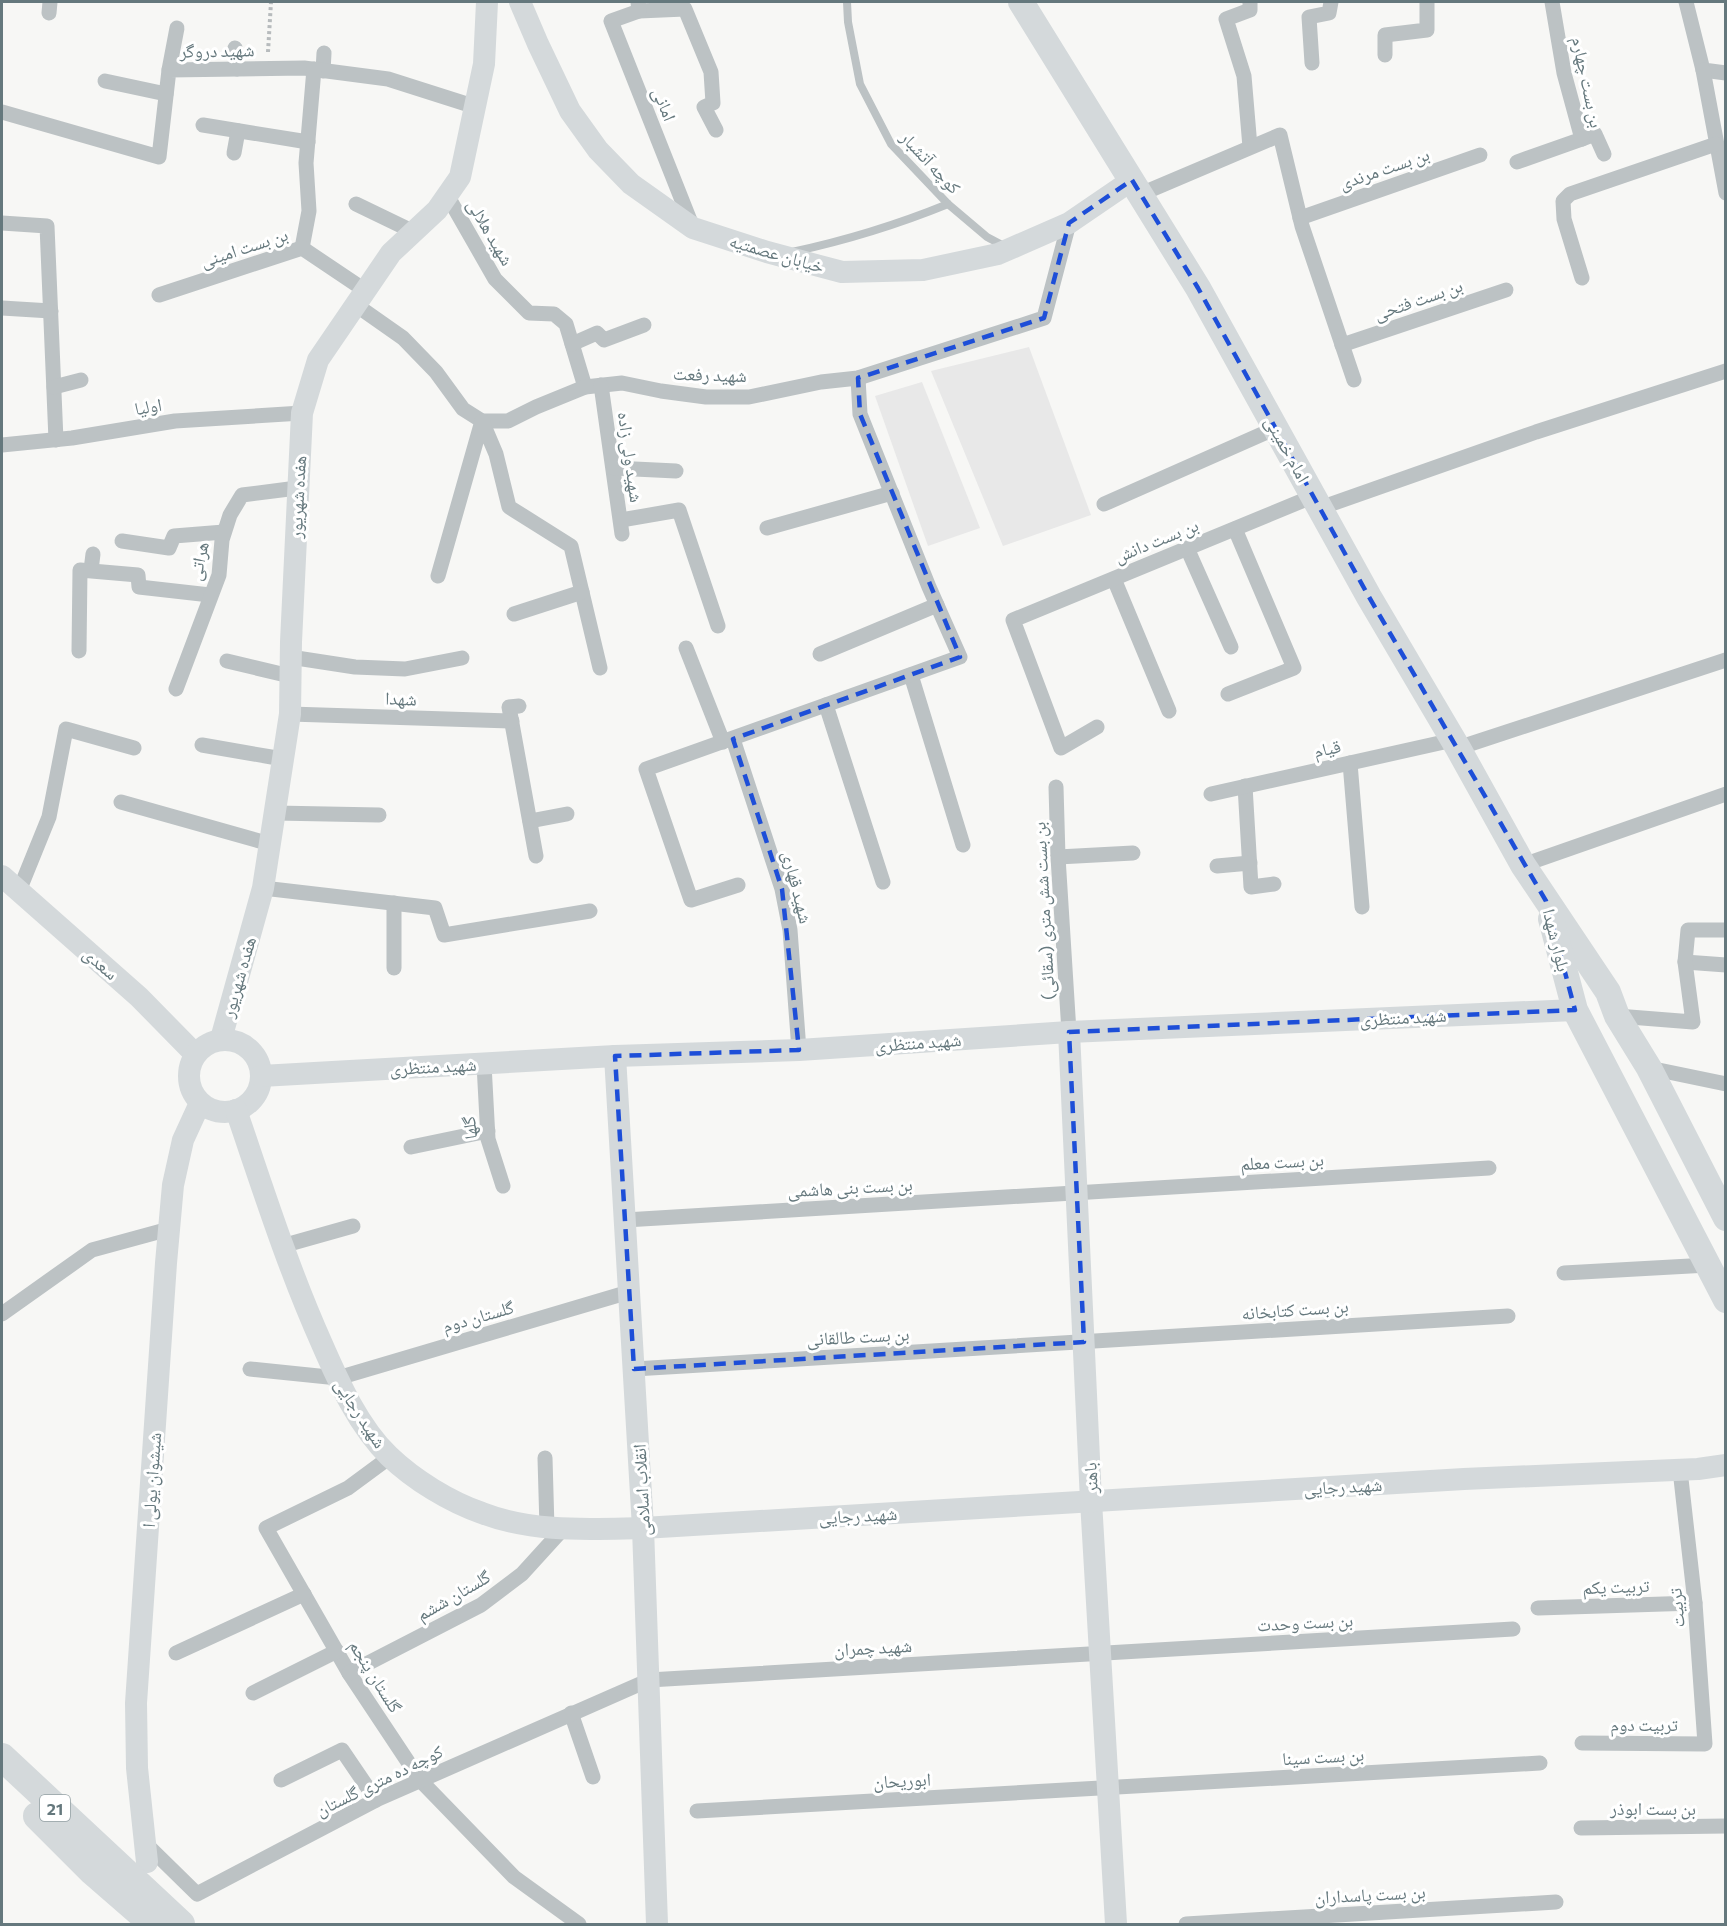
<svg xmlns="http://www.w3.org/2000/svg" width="1727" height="1926" font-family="Commissioner,'Noto Naskh Arabic',sans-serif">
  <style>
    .built { fill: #e8e8e8 }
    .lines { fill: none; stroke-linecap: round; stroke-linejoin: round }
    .path { stroke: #b7bbbd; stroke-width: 4; stroke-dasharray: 3 3; stroke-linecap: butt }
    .lane { stroke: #bcc2c4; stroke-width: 8 }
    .street { stroke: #bcc2c4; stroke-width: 15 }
    .secondary { stroke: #d4d9db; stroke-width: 22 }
    .primary { stroke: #d4d9db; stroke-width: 26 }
    .highway { stroke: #d4d9db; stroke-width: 28 }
    .marked { fill: none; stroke: #1d4ed8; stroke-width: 4.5; stroke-dasharray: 12 8; stroke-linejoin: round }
    .labels { text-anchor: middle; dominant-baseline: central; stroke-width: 6; stroke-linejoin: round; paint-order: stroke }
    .shield { fill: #fff; stroke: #93a0a4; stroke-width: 1.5 }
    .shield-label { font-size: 16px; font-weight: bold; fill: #65787d }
    .street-label { font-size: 18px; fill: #65787d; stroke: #fff }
  </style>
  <rect width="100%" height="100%" fill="#f7f7f5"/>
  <g class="built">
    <path d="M1029,347L1091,515L1003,546L931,371Z"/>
    <path d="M922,382L980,528L928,546L875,396Z"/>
  </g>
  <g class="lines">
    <path class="path" d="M268,52L271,2"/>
    <g class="lane">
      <path d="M847,2L848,22L860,84L891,144L948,204L987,237L1004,246"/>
      <path d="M792,252C848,240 894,226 948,204"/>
    </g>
    <g class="street">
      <path d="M638,2L639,11L685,9L711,72L713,103L704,107L716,130"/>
      <path d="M1686,2L1703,70L1726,73"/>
      <path d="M639,11L611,21L693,228"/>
      <path d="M49,13L50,2"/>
      <path d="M235,48L237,69"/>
      <path d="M1385,55V35L1427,30V2"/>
      <path d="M1312,63L1309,17L1329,13L1331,2"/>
      <path d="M169,70L177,28"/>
      <path d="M1703,70L1726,193"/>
      <path d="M323,71L324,53"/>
      <path d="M105,81L166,94"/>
      <path d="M2,112L159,157L169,70L304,68L388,79L476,107"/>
      <path d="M203,125L308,142"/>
      <path d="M1582,139L1595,134L1604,154"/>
      <path d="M1250,147L1244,76L1226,19L1250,10V2"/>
      <path d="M234,153L238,131"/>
      <path d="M1517,162L1582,139L1564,73L1552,2"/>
      <path d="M1141,194L1280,135L1302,226L1354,380"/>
      <path d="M447,195L495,279L529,313L554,314L566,324L585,387"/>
      <path d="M356,204L414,232"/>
      <path d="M1300,218L1480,155"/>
      <path d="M2,223L47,226L56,440"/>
      <path d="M302,248L309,211L306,163L314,69"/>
      <path d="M1582,278L1564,219L1563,201L1570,194L1716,144"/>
      <path d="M159,295L302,248L366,291"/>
      <path d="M356,305L403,338L436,372L463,409L482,421H508L536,407L585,387L622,383L661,391L706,397H749L821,382L858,378L1044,318L1069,223"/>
      <path d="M2,308L51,311"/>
      <path d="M572,344L597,333L604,340L644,325"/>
      <path d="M1342,345L1506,290"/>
      <path d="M601,385L622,534"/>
      <path d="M54,387L81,380"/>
      <path d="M2,445L72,438L175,421L302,413"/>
      <path d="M614,468L676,471"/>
      <path d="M1104,504L1276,428"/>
      <path d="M1320,508L1536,432L1726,371"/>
      <path d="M621,520L679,510L718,626"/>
      <path d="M767,528L892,493"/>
      <path d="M122,541L169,548L174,536L224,532"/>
      <path d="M1187,548L1231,647"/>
      <path d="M91,570L93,554"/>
      <path d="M438,576L482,421L496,454L509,507L571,546L600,668"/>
      <path d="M1114,579L1169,711"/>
      <path d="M514,614L582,592"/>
      <path d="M686,648L723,742"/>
      <path d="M79,651L80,570L138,575L139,587L210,595"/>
      <path d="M820,654L937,605"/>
      <path d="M290,657L355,667L405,669L462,658"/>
      <path d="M227,661L290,676"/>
      <path d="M911,675L963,845"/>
      <path d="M176,689L219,575L222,540L230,515L242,495L297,488"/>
      <path d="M1228,694L1294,668L1235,529"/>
      <path d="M826,705L883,882"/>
      <path d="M519,706L509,707L536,856"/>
      <path d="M290,714L512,721"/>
      <path d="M1097,727L1061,748L1013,620L1314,496"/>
      <path d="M733,739L782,889L790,930L799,1050"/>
      <path d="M202,745L283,759"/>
      <path d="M1458,748L1726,660"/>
      <path d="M1350,763L1362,907"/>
      <path d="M1245,786L1251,887L1274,884"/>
      <path d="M1056,787L1058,857L1069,1032"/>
      <path d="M1211,794L1453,740"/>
      <path d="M121,802L270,844"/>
      <path d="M275,813L379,815"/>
      <path d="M530,821L567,814"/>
      <path d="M1058,857L1133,853"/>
      <path d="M1523,865L1726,794"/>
      <path d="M1217,866L1250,863"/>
      <path d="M738,885L691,900L646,769L960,657L929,587L860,414L858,378"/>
      <path d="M263,888L435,908L444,935L590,911"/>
      <path d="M19,891L49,817L66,729L134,748"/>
      <path d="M394,903V968"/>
      <path d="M1685,962L1726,965"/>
      <path d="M1617,1016L1693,1022L1685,962L1688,930H1726"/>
      <path d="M484,1064L488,1139L503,1186"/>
      <path d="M1649,1068L1726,1084"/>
      <path d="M411,1147L488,1131"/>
      <path d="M625,1220L1489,1168"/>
      <path d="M282,1246L353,1226"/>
      <path d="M1564,1273L1708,1265"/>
      <path d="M2,1314L92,1250L169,1229"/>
      <path d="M250,1369L338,1378L629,1292"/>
      <path d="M634,1369L1508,1316"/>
      <path d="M390,1457L348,1488L266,1528L349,1673L420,1780L514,1877L579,1924"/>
      <path d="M545,1458L547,1528"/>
      <path d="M1538,1608L1695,1603"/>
      <path d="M176,1653L304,1594"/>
      <path d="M349,1673L481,1605L522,1574L562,1530"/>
      <path d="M253,1693L337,1651"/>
      <path d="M571,1713L593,1777"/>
      <path d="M1582,1743L1705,1744L1695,1603L1680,1470"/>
      <path d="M281,1780L342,1750L376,1800"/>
      <path d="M697,1811L1540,1763"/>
      <path d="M1581,1828L1726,1826"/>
      <path d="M145,1843L197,1894L376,1800L649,1680L1513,1629"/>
      <path d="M1186,1924L1556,1902"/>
    </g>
    <g class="secondary">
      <path d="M520,2L538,44L570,111L598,150L631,184L693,228L767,252L842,272L923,270L998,254L1069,223L1132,180"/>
      <path d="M2,876L139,997L195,1054"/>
      <path d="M1069,1032L1091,1501L1116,1924"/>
      <path d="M221,1039L263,888L290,714L291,642L302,413L318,360L391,253L437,210L460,177L484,64L487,2"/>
      <circle cx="225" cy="1076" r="36"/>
      <path d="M615,1056L643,1528L657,1924"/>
      <path d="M261,1076L615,1056L799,1050L1069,1032L1575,1010"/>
      <path d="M236,1110C263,1189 288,1268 322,1344C339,1383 359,1427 389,1456C414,1480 450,1502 482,1513C534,1533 589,1529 643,1528L1464,1479L1698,1469L1726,1465"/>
      <path d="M147,1862L137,1768L136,1703L166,1263L173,1185L183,1140L200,1103"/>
    </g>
    <g class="primary">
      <path d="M1021,2L1198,288L1369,597L1458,748L1523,865L1608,992L1617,1016L1649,1068L1726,1218"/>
      <path d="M1551,919L1575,1010L1726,1300"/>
    </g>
    <g class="highway">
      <path d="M2,1757L181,1924"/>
      <path d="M37,1816L93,1872L153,1924"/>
    </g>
  </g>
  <path class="marked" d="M1132,180L1198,288L1369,597L1546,901L1575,1010L1069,1032L1084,1342L634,1369L615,1056L799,1050L782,889L733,739L960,657L860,414L858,378L1044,318L1069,223Z"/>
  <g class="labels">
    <rect class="shield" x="40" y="1795" width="30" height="26" rx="4.5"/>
    <g class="shield-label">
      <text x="55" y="1808">21</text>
    </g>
    <g class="street-label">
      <text transform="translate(217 50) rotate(-1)">شهید دروگر</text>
      <text transform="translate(1588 82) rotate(78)">بن بست چهارم</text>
      <text transform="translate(665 104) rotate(68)">امانی</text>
      <text transform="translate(931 162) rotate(47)">کوچه آتشبار</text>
      <text transform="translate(1384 168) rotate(-19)">بن بست مرندی</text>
      <text transform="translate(491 232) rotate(60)">شهید هلالی</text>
      <text transform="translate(244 247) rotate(-18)">بن بست امینی</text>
      <text transform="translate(777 253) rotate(16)">خیابان عصمتیه</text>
      <text transform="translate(1418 299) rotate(-19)">بن بست فتحی</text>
      <text transform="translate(710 374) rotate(2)">شهید رفعت</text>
      <text transform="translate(148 406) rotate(-10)">اولیا</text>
      <text transform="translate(1288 449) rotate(61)">امام خمینی</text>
      <text transform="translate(631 457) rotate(82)">شهید ولی زاده</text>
      <text transform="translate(297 497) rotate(-87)">هفده شهریور</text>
      <text transform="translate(1156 540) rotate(-22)">بن بست دانش</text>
      <text transform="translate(198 561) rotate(-78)">هراتی</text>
      <text transform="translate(401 698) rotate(2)">شهدا</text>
      <text transform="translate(1327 748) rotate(-13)">قیام</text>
      <text transform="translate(798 887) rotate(76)">شهید قهاری</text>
      <text transform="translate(1043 911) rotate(-93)">بن بست شش متری (سقائی)</text>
      <text transform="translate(1557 940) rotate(76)">بلوار شهدا</text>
      <text transform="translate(101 963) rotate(41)">سعدی</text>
      <text transform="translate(238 977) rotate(-74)">هفده شهریور</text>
      <text transform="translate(1403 1017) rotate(-3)">شهید منتظری</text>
      <text transform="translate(918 1042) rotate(-4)">شهید منتظری</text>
      <text transform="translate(433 1066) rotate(-3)">شهید منتظری</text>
      <text transform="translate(469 1128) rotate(-96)">گلها</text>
      <text transform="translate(1282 1161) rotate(-3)">بن بست معلم</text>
      <text transform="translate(850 1187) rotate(-3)">بن بست بنی هاشمی</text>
      <text transform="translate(1295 1309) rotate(-4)">بن بست کتابخانه</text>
      <text transform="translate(478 1316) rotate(-16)">گلستان دوم</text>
      <text transform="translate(858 1336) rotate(-3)">بن بست طالقانی</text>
      <text transform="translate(361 1413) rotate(57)">شهید رجایی</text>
      <text transform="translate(1090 1478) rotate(-93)">باهنر</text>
      <text transform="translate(151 1480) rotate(-86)">شیشوان یولی ا</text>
      <text transform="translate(1343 1486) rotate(-3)">شهید رجایی</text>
      <text transform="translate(641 1490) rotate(-93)">انقلاب اسلامی</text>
      <text transform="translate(858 1515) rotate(-3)">شهید رجایی</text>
      <text transform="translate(1616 1586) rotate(-2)">تربیت یکم</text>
      <text transform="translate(453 1595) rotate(-30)">گلستان ششم</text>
      <text transform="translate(1676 1608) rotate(-95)">تربیت</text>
      <text transform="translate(1305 1622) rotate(-3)">بن بست وحدت</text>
      <text transform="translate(873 1647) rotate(-3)">شهید چمران</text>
      <text transform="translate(376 1676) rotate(58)">گلستان پنجم</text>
      <text x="1644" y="1724">تربیت دوم</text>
      <text transform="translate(1323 1756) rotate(-3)">بن بست سینا</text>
      <text transform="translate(379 1780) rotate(-26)">کوچه ده متری گلستان</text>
      <text transform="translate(902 1780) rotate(-3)">ابوریحان</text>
      <text x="1653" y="1808">بن بست ابوذر</text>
      <text transform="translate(1370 1894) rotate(-3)">بن بست پاسداران</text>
    </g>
  </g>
  <rect width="1727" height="1926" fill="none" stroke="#65787d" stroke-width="6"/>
</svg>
